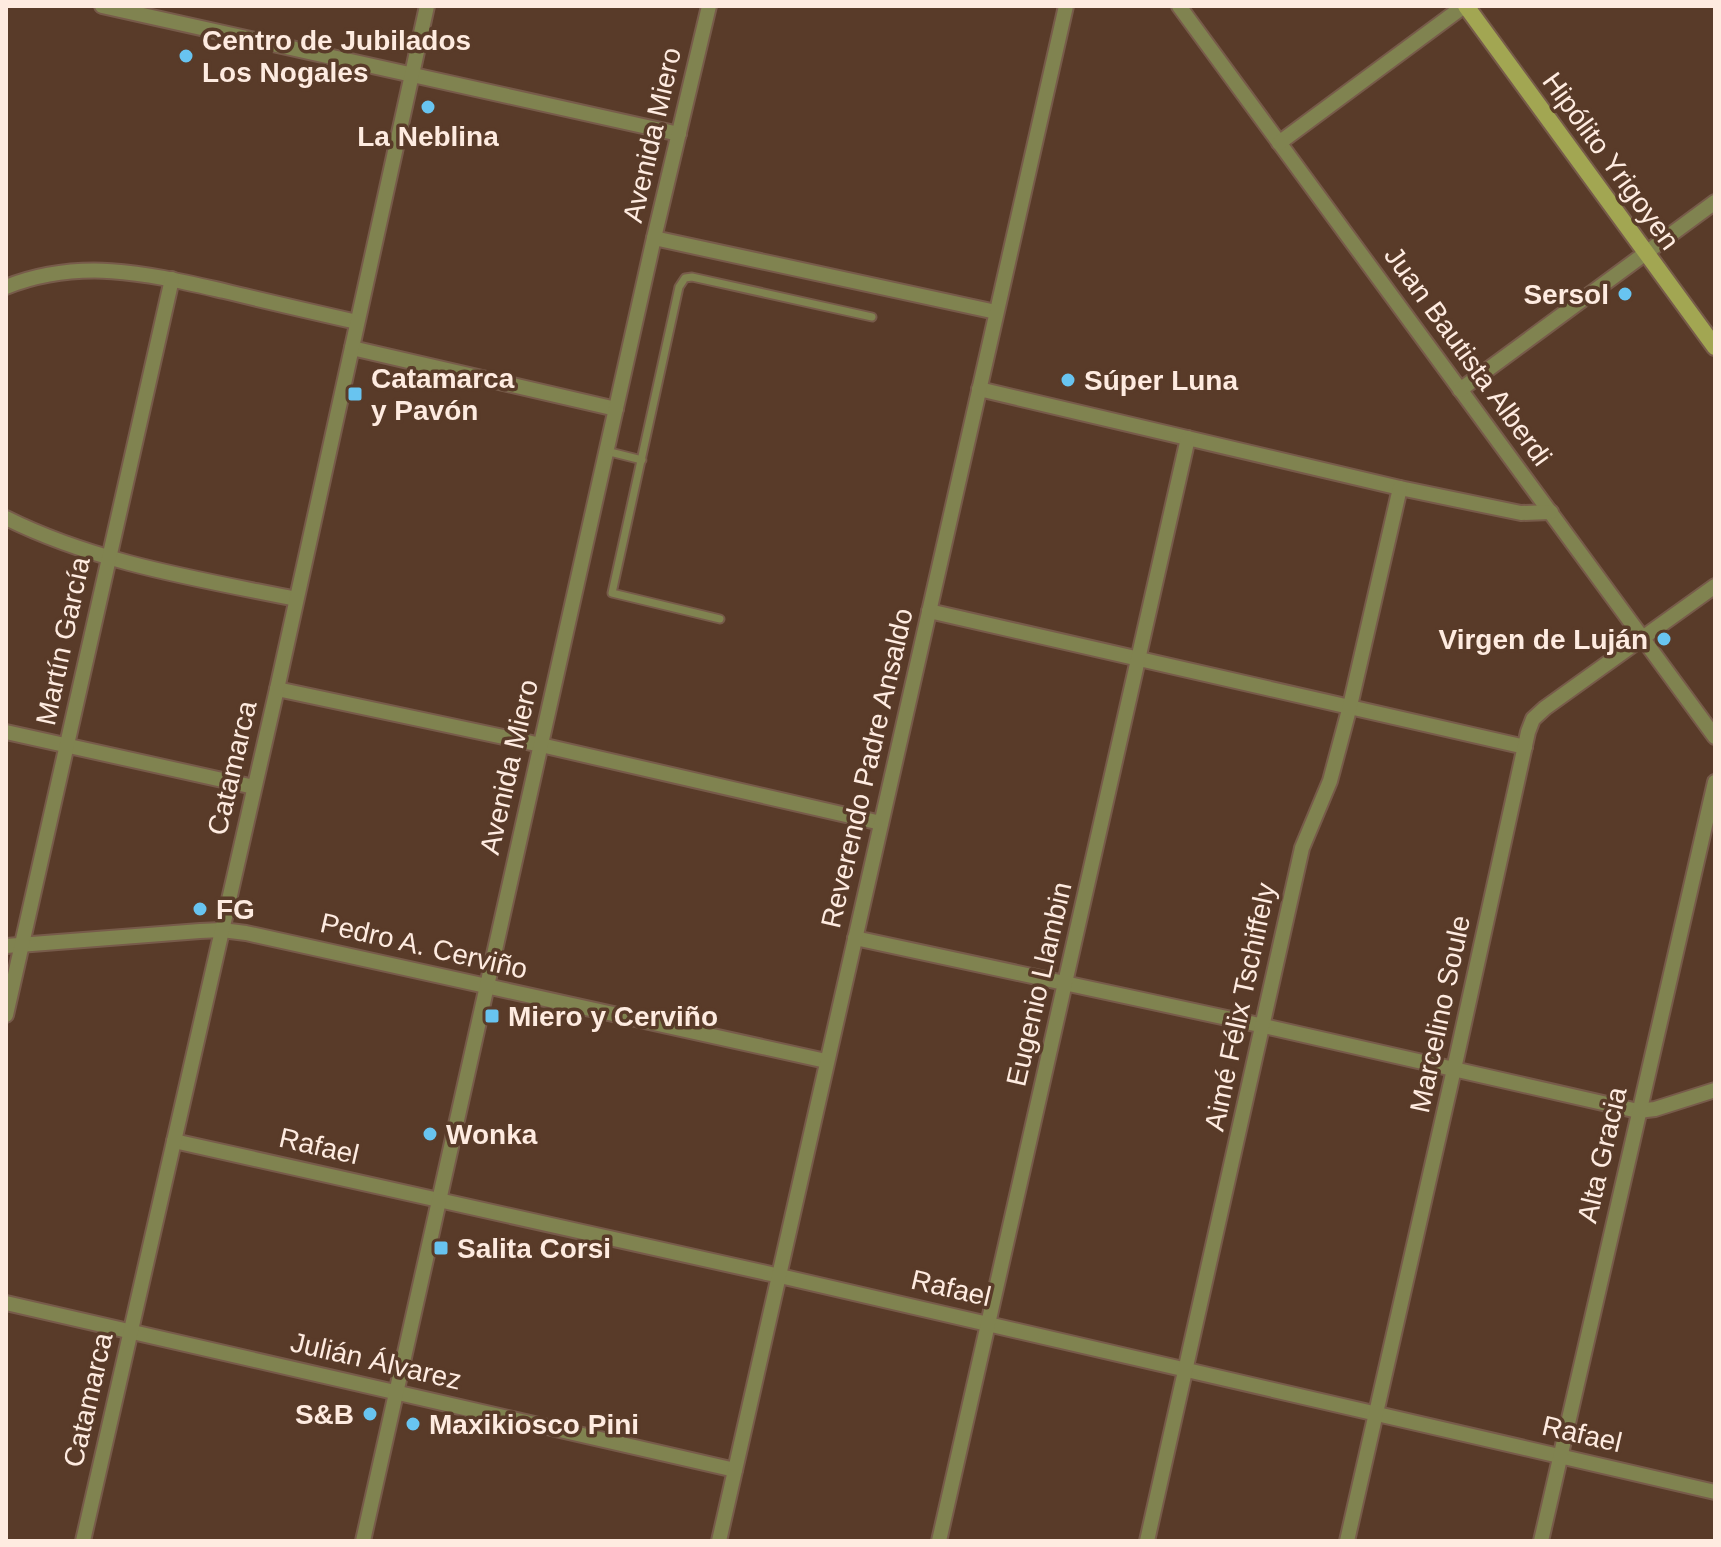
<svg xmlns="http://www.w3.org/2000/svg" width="1721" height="1547" font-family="Arial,sans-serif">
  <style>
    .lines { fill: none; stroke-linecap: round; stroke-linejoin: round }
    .lane-casing { stroke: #775b4a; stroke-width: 11 }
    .street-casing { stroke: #775b4a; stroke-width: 18 }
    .secondary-casing { stroke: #775b4a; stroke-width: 20 }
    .lane { stroke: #808350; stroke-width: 7 }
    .street { stroke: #808350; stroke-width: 14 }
    .secondary { stroke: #a2a652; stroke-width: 16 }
    .poi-dot { fill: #68c4f0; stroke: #593b29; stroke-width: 3 }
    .labels { text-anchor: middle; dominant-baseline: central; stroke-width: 7; stroke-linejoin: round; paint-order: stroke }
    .poi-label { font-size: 28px; font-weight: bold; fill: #feebe0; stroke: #593b29; text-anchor: start }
    .street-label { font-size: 28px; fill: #feebe0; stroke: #593b29 }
  </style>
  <rect width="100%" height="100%" fill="#593b29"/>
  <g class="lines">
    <defs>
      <g id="lane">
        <path d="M606,451L642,460"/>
        <path d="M720,619L612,593L679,287L685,278L692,277L872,317"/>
      </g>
      <g id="street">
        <path d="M102,6L679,134"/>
        <path d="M1179,6L1715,737"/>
        <path d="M1279,143L1464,6"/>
        <path d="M654,238L996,312"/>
        <path d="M6,287C81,257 149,274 224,291C269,302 313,312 357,322"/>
        <path d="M352,348L616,409"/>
        <path d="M979,389L1400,488L1521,513L1551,512"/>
        <path d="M1460,390L1715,202"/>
        <path d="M6,518C96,563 198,579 296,599"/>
        <path d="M929,611L1525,747"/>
        <path d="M277,689L541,745L881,823"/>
        <path d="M6,732L254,787"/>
        <path d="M855,938L1264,1026L1638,1111L1655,1109L1715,1090"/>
        <path d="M6,946L200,931L222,930L246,933L826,1061"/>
        <path d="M6,1015L172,279"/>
        <path d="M174,1141L780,1276L1715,1492"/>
        <path d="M6,1303L735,1470"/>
        <path d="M83,1541L277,689L427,6"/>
        <path d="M363,1541L654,238L709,6"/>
        <path d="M719,1541L1066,6"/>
        <path d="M939,1541L1188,438"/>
        <path d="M1147,1541L1302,848L1330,781L1350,706L1400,488"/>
        <path d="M1347,1541L1454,1069L1528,732L1533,719L1545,708L1715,586"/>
        <path d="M1541,1541L1715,782"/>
      </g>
      <path id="secondary" d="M1466,6L1715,347"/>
    </defs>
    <use href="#lane" class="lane-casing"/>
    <use href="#street" class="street-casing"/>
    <use href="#secondary" class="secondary-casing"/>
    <use href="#lane" class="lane"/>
    <use href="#street" class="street"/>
    <use href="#secondary" class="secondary"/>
  </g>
  <g class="poi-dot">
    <circle cx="186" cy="56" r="8"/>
    <circle cx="428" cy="107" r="8"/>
    <circle cx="1625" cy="294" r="8"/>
    <circle cx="1068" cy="380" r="8"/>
    <rect x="347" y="386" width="16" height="16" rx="4"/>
    <circle cx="1664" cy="639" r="8"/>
    <circle cx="200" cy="909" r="8"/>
    <rect x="484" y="1008" width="16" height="16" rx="4"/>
    <circle cx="430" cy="1134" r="8"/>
    <rect x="433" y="1240" width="16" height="16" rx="4"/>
    <circle cx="370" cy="1414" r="8"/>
    <circle cx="413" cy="1424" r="8"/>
  </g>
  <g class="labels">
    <g class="poi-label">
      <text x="202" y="40">Centro de Jubilados<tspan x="202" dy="32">Los Nogales</tspan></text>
      <text x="428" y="136" text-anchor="middle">La Neblina</text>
      <text x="1609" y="294" text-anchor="end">Sersol</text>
      <text x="371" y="378">Catamarca<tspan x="371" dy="32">y Pavón</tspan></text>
      <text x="1084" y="380">Súper Luna</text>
      <text x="1648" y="639" text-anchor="end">Virgen de Luján</text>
      <text x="216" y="909">FG</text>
      <text x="508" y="1016">Miero y Cerviño</text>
      <text x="446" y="1134">Wonka</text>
      <text x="457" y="1248">Salita Corsi</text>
      <text x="354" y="1414" text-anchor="end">S&amp;B</text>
      <text x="429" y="1424">Maxikiosco Pini</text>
    </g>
    <g class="street-label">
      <text transform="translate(652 135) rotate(-77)">Avenida Miero</text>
      <text transform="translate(1611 161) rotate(54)">Hipólito Yrigoyen</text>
      <text transform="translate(1468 356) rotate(54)">Juan Bautista Alberdi</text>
      <text transform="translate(63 641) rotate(-78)">Martín García</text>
      <text transform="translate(509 767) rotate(-77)">Avenida Miero</text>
      <text transform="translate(232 768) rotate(-77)">Catamarca</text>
      <text transform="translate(867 768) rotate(-77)">Reverendo Padre Ansaldo</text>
      <text transform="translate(424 946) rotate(13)">Pedro A. Cerviño</text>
      <text transform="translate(1039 984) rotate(-77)">Eugenio Llambin</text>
      <text transform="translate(1240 1007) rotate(-78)">Aimé Félix Tschiffely</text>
      <text transform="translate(1440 1014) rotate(-78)">Marcelino Soule</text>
      <text transform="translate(319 1146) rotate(13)">Rafael</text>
      <text transform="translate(1602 1155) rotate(-77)">Alta Gracia</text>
      <text transform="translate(951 1288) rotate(13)">Rafael</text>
      <text transform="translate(376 1361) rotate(13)">Julián Álvarez</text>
      <text transform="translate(88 1400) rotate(-77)">Catamarca</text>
      <text transform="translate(1582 1434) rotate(13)">Rafael</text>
    </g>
  </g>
  <rect width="1721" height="1547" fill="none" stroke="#feebe0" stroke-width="16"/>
</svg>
